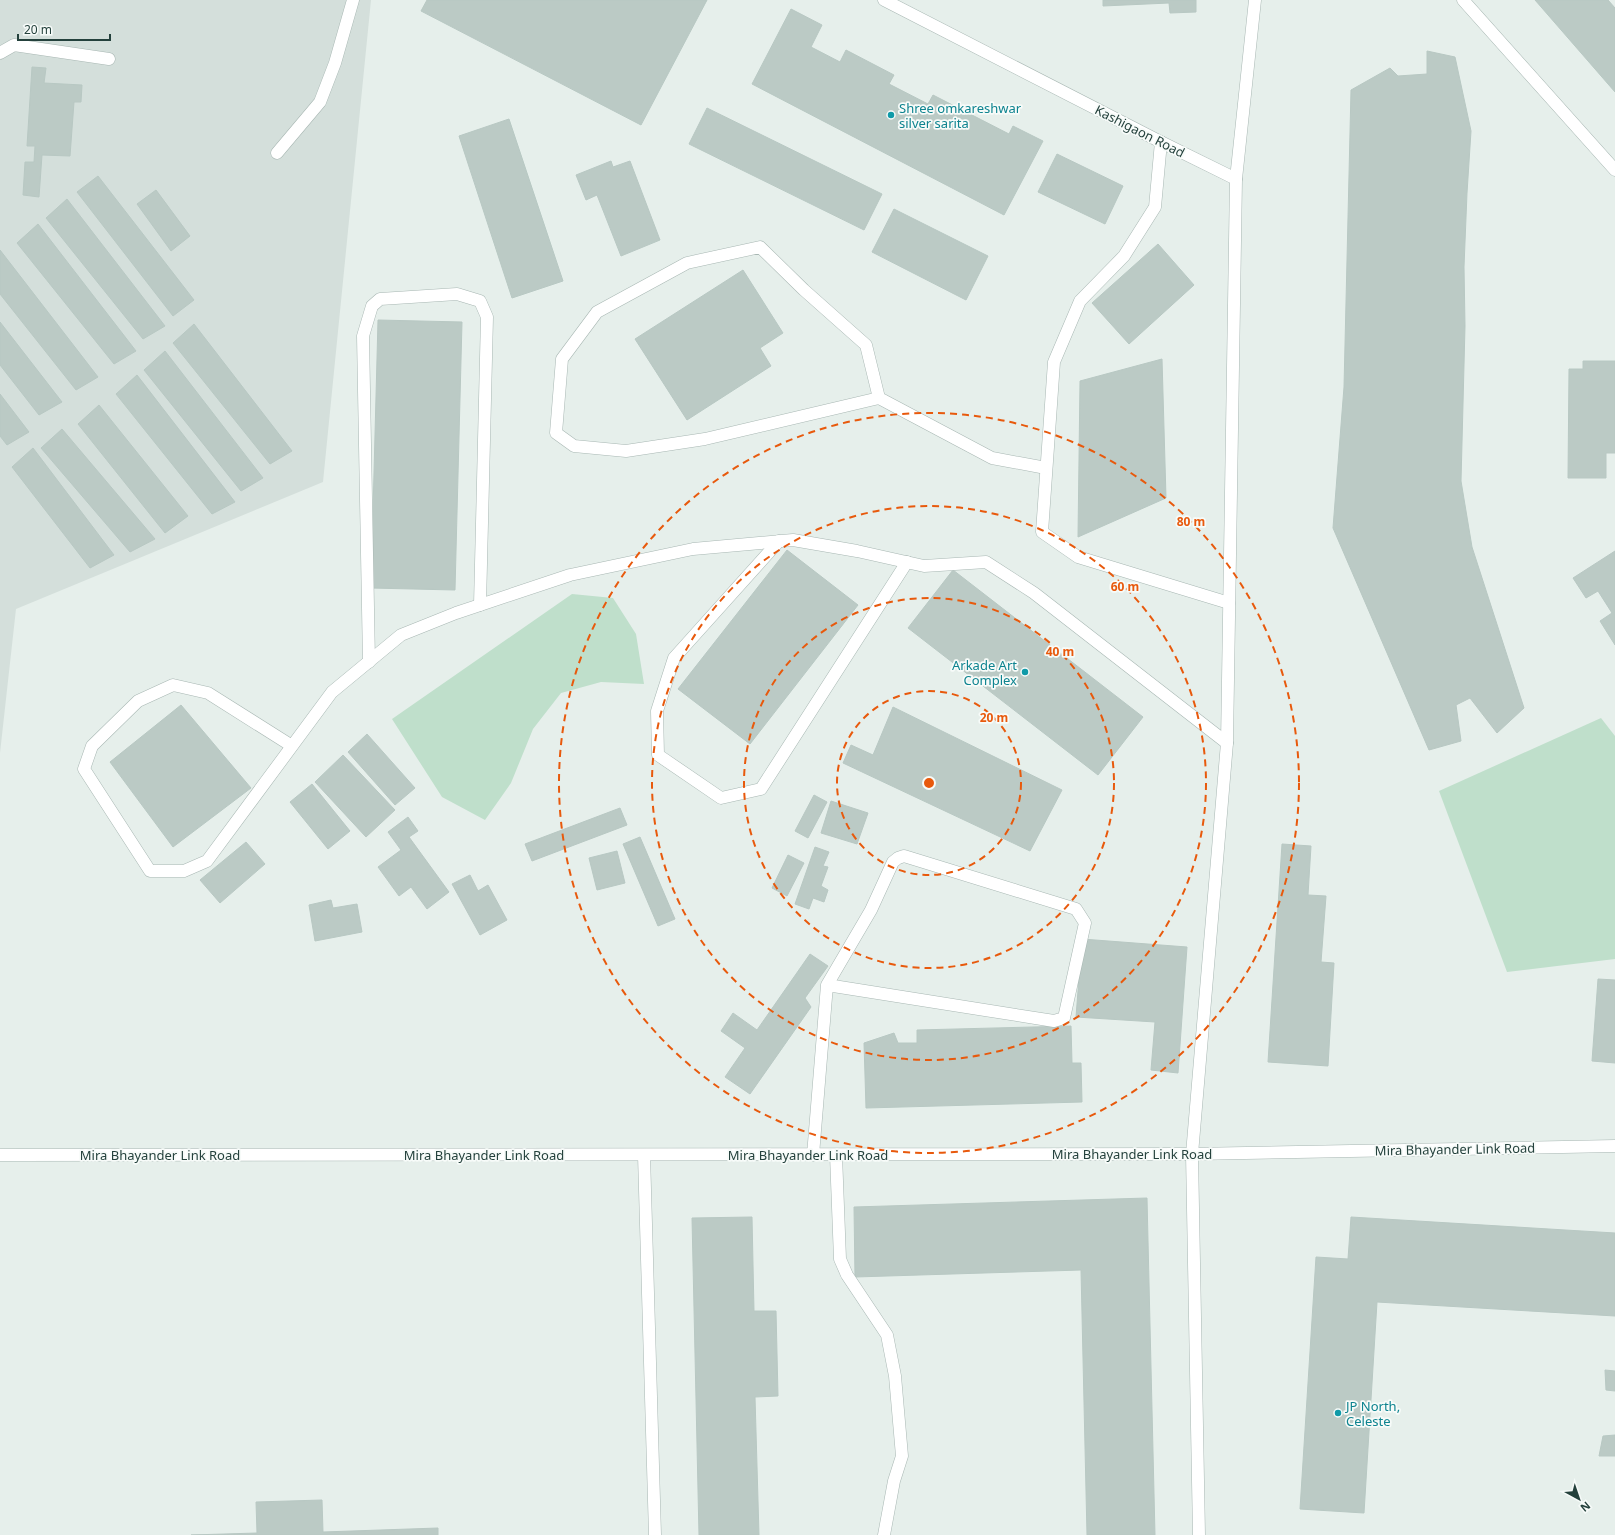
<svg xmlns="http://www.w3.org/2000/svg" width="1615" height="1535" font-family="'Noto Sans',sans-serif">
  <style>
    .built { fill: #d4dfdb }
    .green { fill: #bfdfcb }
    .building { fill: #bbcac5; stroke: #b8c8c3 }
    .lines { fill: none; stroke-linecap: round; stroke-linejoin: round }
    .minor-casing { stroke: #a8b7b3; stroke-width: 13 }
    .minor { stroke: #fff; stroke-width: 12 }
    .ring { fill: none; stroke: #e8590c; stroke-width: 2; stroke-dasharray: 7 5 }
    .culture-dot { fill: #0f9aa8; stroke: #f7fbf9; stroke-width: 1.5 }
    .labels { text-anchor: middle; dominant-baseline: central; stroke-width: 3.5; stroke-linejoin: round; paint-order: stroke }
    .culture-label { font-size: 13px; fill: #0d838f; stroke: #f7fbf9; text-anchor: start }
    .street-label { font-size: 13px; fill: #24413c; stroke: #f7fbf9 }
    .centre { fill: #e8590c; stroke: #f7fbf9; stroke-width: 2 }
    .ring-label { font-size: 12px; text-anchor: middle; font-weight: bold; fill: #e8590c; stroke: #f7fbf9; stroke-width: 3.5; stroke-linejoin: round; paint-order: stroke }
  </style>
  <rect width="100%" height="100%" fill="#e6efeb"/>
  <path class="built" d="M0,0H371L323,482L16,609L0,753Z"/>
  <g class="green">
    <path d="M572,594L613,598L636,634L644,684L601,682L561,693L533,729L511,783L485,820L442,797L392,719Z"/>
    <path d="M1601,718L1615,736V959L1507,972L1439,791Z"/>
  </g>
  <g class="building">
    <path d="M427,0H707L641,125L421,11Z"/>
    <path d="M1103,0H1196V12L1170,13L1169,3L1103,6Z"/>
    <path d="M1535,0H1608L1615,8V92Z"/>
    <path d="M791,9L822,25L811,47L840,62L846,50L894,75L889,84L928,104L933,95L1009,134L1013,126L1043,141L1004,215L752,84Z"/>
    <path d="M1427,51L1455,57L1471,131L1467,193L1464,267L1465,326L1461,481L1472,547L1524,708L1497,733L1470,698L1456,705L1461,741L1429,750L1333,528L1344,387L1351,90L1390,68L1398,76L1427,74Z"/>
    <path d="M32,67L46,68L44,83L82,85L81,102H74L70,156L42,155L39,197L23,195L25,162H34L35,146H27Z"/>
    <path d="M707,108L882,194L864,230L689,144Z"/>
    <path d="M509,119L563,281L512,298L459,136Z"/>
    <path d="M1057,154L1123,186L1105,224L1038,192Z"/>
    <path d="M611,161L613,167L630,161L660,240L621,256L597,195L586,200L576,175Z"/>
    <path d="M98,176L194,300L173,316L77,192Z"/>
    <path d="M156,190L190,236L171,251L137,204Z"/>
    <path d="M67,199L165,326L143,339L46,218Z"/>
    <path d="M894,209L988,256L966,300L872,252Z"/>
    <path d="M38,224L136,351L114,364L17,243Z"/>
    <path d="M1158,244L1194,285L1129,344L1092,303Z"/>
    <path d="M0,250L98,377L76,390L0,294Z"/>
    <path d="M743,270L783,333L760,348L771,366L687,420L635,339Z"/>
    <path d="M378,320L462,322L455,590L371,588Z"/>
    <path d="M0,322L62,402L39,415L0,365Z"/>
    <path d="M194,324L292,451L270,464L173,343Z"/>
    <path d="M165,351L263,478L241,491L144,370Z"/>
    <path d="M1162,359L1166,498L1078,537L1080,381Z"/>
    <path d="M1583,361H1615V453H1606V478H1568L1569,369H1583Z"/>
    <path d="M137,375L235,502L212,514L116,394Z"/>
    <path d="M0,394L29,432L7,445L0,436Z"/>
    <path d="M99,405L188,516L165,533L78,424Z"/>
    <path d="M62,429L155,539L130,552L41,448Z"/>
    <path d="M33,448L114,555L90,568L12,467Z"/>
    <path d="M787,550L858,605L750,744L678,689Z"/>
    <path d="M1615,551V645L1600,621L1612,613L1598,591L1586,598L1573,578Z"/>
    <path d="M953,570L1143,717L1098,775L908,628Z"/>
    <path d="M181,705L251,788L173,847L110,762Z"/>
    <path d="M893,707L1062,790L1030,851L843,763L851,745L873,755Z"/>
    <path d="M367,734L415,788L395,805L348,752Z"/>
    <path d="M343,755L395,810L366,837L315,782Z"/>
    <path d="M312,784L350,831L328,849L290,802Z"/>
    <path d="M814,795L827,802L808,838L795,831Z"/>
    <path d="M831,801L868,813L857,844L821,833Z"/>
    <path d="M620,808L627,825L532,861L525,844Z"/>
    <path d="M408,817L418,831L409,837L449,892L427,909L411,887L399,896L378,867L401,850L388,832Z"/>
    <path d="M640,837L675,919L658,926L623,844Z"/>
    <path d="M246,842L265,864L220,903L200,880Z"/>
    <path d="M1282,844L1311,846L1308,895L1326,896L1321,962L1334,963L1328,1066L1268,1062Z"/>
    <path d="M815,847L829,852L823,866L828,867L821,886L828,890L824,902L813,898L809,909L795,904Z"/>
    <path d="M617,851L625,883L597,890L589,858Z"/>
    <path d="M788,855L804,863L787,896L772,888Z"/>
    <path d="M470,875L478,891L488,885L507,920L480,935L452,884Z"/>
    <path d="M331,900L333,908L357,904L362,932L315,941L309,905Z"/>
    <path d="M1082,939L1187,947L1178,1073L1151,1070L1155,1022L1076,1017Z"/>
    <path d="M810,954L828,966L805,998L811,1007L750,1094L725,1077L745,1048L721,1031L733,1013L757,1030Z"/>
    <path d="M1598,979L1615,980V1063L1592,1061Z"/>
    <path d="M1071,1026L1072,1063H1081L1082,1102L866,1108L864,1043L894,1033L898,1043H917V1030Z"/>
    <path d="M1147,1198L1155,1535H1087L1081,1270L855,1277L854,1207Z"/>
    <path d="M752,1217L754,1311H776L778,1396L755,1397L759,1535H699L692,1218Z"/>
    <path d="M1351,1217L1615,1233V1316L1377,1302L1364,1513L1300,1509L1316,1257L1348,1259Z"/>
    <path d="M1605,1370L1615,1371V1391L1606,1390Z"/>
    <path d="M1615,1435V1456H1599L1603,1436Z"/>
    <path d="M322,1500L323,1532L438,1528V1535H191L257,1533L256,1502Z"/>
  </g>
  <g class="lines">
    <defs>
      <g id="minor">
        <path d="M884,0L1161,142L1236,179"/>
        <path d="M1463,0L1615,170"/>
        <path d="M0,53L14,45L109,59"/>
        <path d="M1161,142L1155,207L1124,256L1080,301L1054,362L1042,532L1078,557L1229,603"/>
        <path d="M277,153L320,102L335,63L353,0"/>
        <path d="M879,398L866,345L804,290L760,247L687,263L597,312L562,359L556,433L574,446L626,451L705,439L879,398L992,458L1046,468"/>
        <path d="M779,541L674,658L657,711L658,755L721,798L761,789L907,562"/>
        <path d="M369,662L363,336L372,306L380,299L457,294L480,301L487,317L480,605"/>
        <path d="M292,746L208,693L173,685L138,701L92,746L84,769L150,871H184L207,861L332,692L401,635L456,613L570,575L693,549L793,540L857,551L924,566L986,562L1034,593L1227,743"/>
        <path d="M0,1155L1192,1154L1615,1146"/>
        <path d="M644,1155L655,1535"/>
        <path d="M813,1155L827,985L871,910L893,862L898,858L904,856L1076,909L1085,923L1064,1018L1054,1021L827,985"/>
        <path d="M836,1155L840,1259L847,1275L887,1335L895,1376L902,1456L894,1481L884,1535"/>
        <path d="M1199,1535L1192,1154L1227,743L1236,179L1255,0"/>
      </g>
    </defs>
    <use href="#minor" class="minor-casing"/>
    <use href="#minor" class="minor"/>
  </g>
  <g class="ring">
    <circle cx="929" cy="783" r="92"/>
    <circle cx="929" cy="783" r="185"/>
    <circle cx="929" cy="783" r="277"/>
    <circle cx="929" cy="783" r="370"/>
  </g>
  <g class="culture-dot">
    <circle cx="891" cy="115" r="4"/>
    <circle cx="1025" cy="672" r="4"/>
    <circle cx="1338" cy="1413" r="4"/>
  </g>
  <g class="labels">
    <g class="culture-label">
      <text x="899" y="108">Shree omkareshwar<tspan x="899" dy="15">silver sarita</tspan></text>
      <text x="1017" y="665" text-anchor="end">Arkade Art<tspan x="1017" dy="15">Complex</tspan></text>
      <text x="1346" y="1406">JP North,<tspan x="1346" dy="15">Celeste</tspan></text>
    </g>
    <g class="street-label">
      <text transform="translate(1140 131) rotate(27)">Kashigaon Road</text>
      <text transform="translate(1455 1149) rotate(-1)">Mira Bhayander Link Road</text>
      <text x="1132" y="1154">Mira Bhayander Link Road</text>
      <text x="160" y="1155">Mira Bhayander Link Road</text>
      <text x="484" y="1155">Mira Bhayander Link Road</text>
      <text x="808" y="1155">Mira Bhayander Link Road</text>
    </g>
  </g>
  <circle cx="929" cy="783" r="6" class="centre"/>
  <g class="ring-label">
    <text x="1191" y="526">80 m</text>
    <text x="1125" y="591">60 m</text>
    <text x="1060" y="656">40 m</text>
    <text x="994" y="722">20 m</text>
  </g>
  <g transform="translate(1579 1499) rotate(140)" stroke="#f7fbf9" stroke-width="3" paint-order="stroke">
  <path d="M0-3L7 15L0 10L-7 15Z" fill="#24413c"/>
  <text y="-6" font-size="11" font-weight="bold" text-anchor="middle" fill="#24413c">N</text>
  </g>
  <path d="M18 34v6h92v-6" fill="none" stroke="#24413c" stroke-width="2"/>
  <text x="24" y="34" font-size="12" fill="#24413c" stroke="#f7fbf9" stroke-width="3" paint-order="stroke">20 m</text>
</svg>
